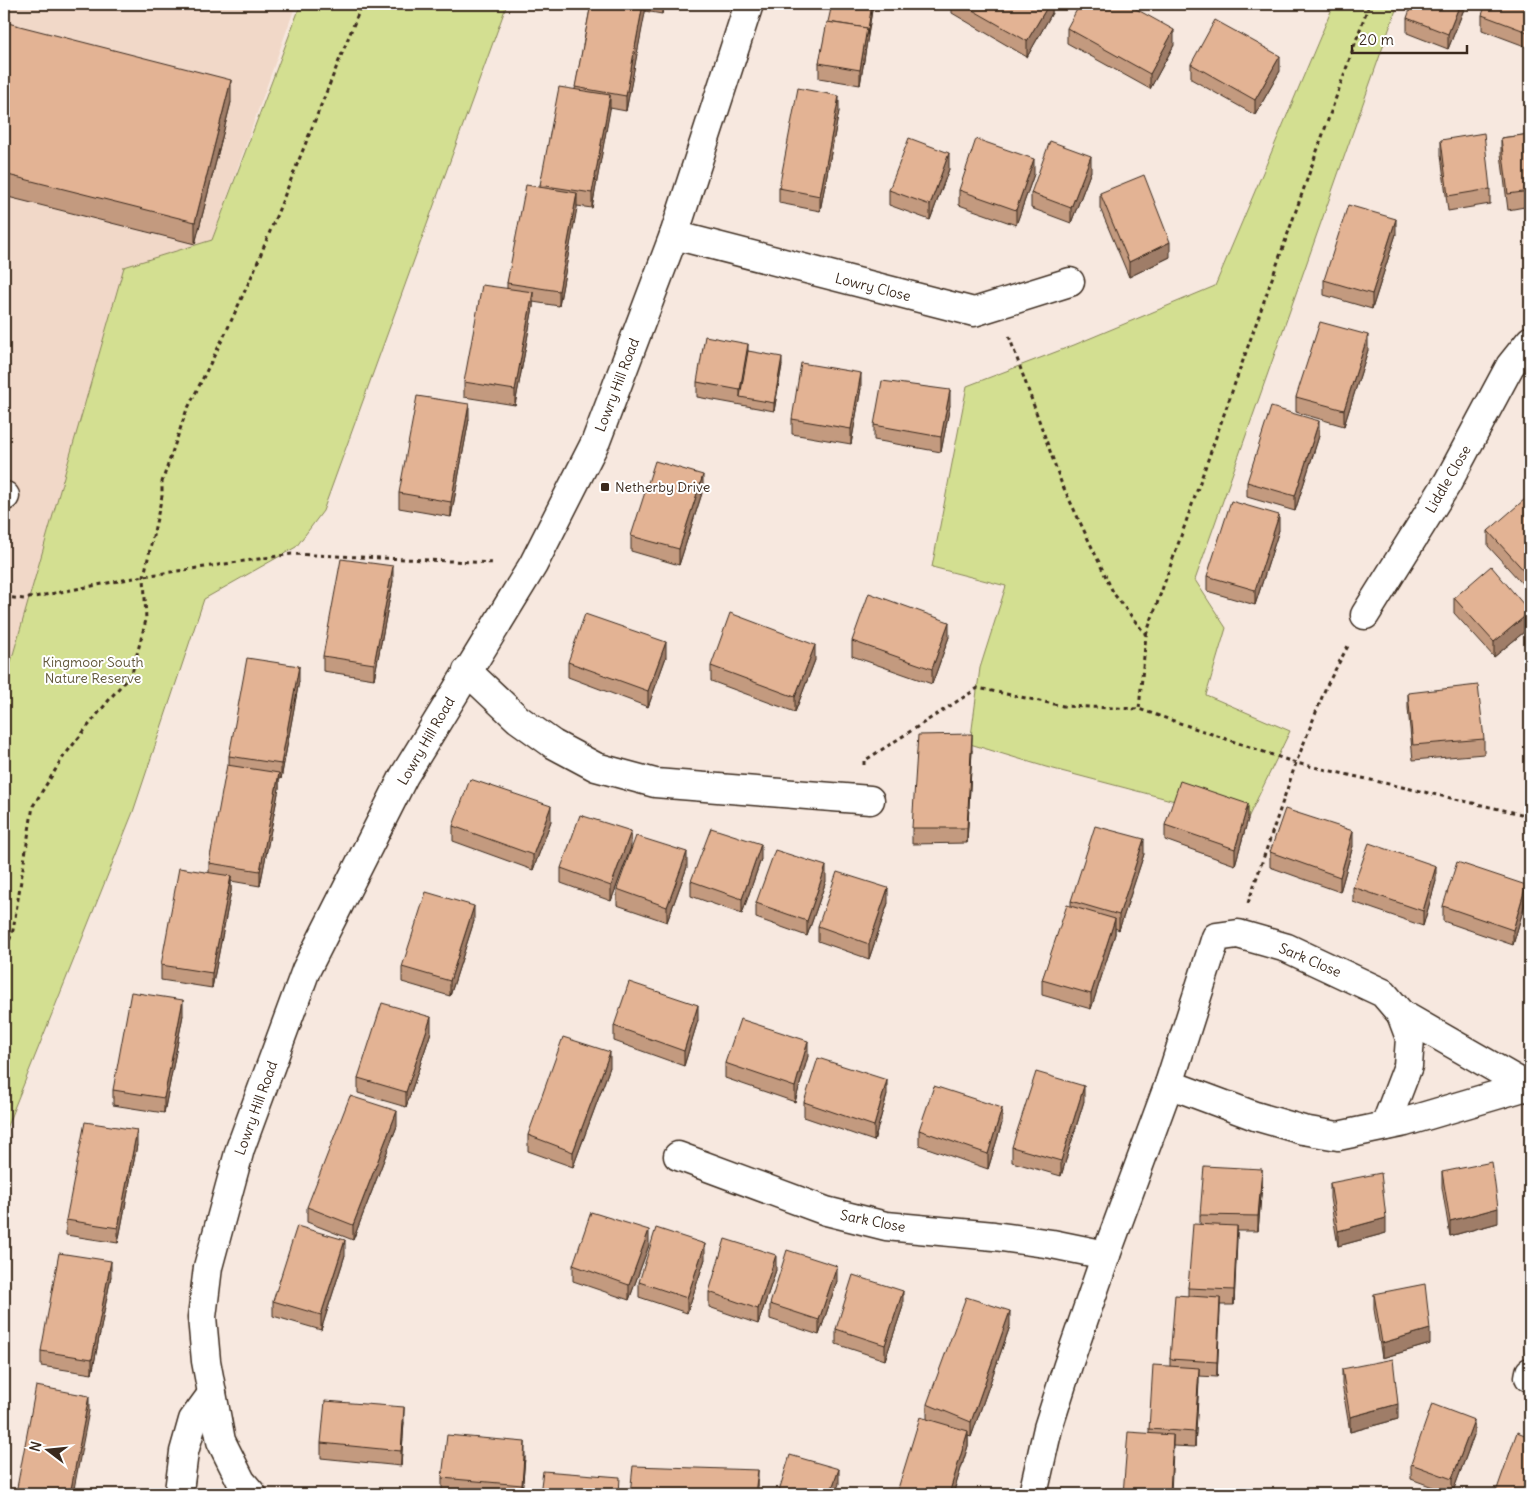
<svg xmlns="http://www.w3.org/2000/svg" width="1534" height="1498" font-family="Delius,sans-serif">
  <style>
    .built { fill: #f1d8c8 }
    .green { fill: #d3df91; stroke: #878458 }
    .lines { fill: none; stroke-linecap: round; stroke-linejoin: round }
    .minor-casing { stroke: #3b2a1e; stroke-width: 31 }
    .path { stroke: #3b2a1e; stroke-width: 3; stroke-dasharray: 4 4; stroke-linecap: butt }
    .minor { stroke: #fff; stroke-width: 28 }
    .wall { fill: #c39a7f; stroke: #3b2a1e }
    .shaded-wall { fill: #9f7d68; stroke: #3b2a1e }
    .building { fill: #e3b394; stroke: #3b2a1e }
    .poi-dot { fill: #3b2a1e; stroke: #fff; stroke-width: 2 }
    .labels { text-anchor: middle; dominant-baseline: central; stroke-width: 4; stroke-linejoin: round; paint-order: stroke }
    .street-label { font-size: 14px; fill: #3b2a1e; stroke: #fff }
    .poi-label { font-size: 14px; fill: #3b2a1e; stroke: #fff; text-anchor: start }
    .park-label { font-size: 14px; fill: #61573b; stroke: #fff }
  </style>
  <rect width="100%" height="100%" fill="#f7e8df"/>
  <filter id="ink" filterUnits="userSpaceOnUse"><feTurbulence type="fractalNoise" baseFrequency=".02" numOctaves="2"/><feDisplacementMap in="SourceGraphic" scale="10" xChannelSelector="R" yChannelSelector="G"/><feConvolveMatrix kernelMatrix="1 2 1 2 8 2 1 2 1" color-interpolation-filters="sRGB"/></filter>
  <g filter="url(#ink)">
    <path class="built" d="M4,4H296L212,240L124,268L4,686Z"/>
    <g class="green">
      <path d="M301,4H507L323,511L296,547L204,599L133,812L7,1126L4,1140V686L124,267L212,240Z"/>
      <path d="M1334,4H1398L1195,580L1226,628L1206,695L1290,731L1247,820L1046,767L970,744L980,668L1006,586L932,567L967,386L1074,345L1215,286Z"/>
    </g>
    <g class="lines">
      <defs>
        <g id="minor">
          <path d="M674,235L974,312L1070,282"/>
          <path d="M4,496H5"/>
          <path d="M1365,615L1448,482L1510,366L1530,341"/>
          <path d="M467,671L518,719L553,744L596,767L655,783L870,800"/>
          <path d="M1169,1084L1255,1116L1303,1130L1338,1136L1405,1122L1527,1086"/>
          <path d="M1385,1126L1408,1066L1410,1038L1401,1014"/>
          <path d="M678,1156L826,1211L886,1226L994,1236L1052,1244L1106,1255"/>
          <path d="M1529,1377L1530,1372"/>
          <path d="M181,1494L179,1491L184,1452L193,1420L212,1394"/>
          <path d="M252,1494L241,1481L221,1441L206,1361L202,1317L208,1267L240,1149L306,970L404,776L533,565L596,441L674,235L749,4"/>
          <path d="M1033,1494L1048,1428L1068,1365L1106,1255L1169,1084L1216,937L1238,934L1287,948L1383,993L1401,1014L1530,1088"/>
        </g>
      </defs>
      <use href="#minor" class="minor-casing"/>
      <g class="path">
        <path d="M1009,336L1061,482L1114,594L1146,635L1139,709"/>
        <path d="M4,597L24,599L144,576L292,554L495,563"/>
        <path d="M1146,635L1369,4"/>
        <path d="M864,765V761L978,688L1063,706L1139,709L1296,763L1530,816"/>
        <path d="M1248,903L1296,763L1326,687L1349,644"/>
        <path d="M4,955L13,930L33,806L64,756L113,695L132,673L146,620L144,576L162,496V482L186,412L227,330L254,271L362,4"/>
      </g>
      <use href="#minor" class="minor"/>
    </g>
    <g class="wall">
      <path d="M591,4H664L662,14L645,11L626,111L610,108L592,208L577,206L559,306L533,302V307L515,405L464,397V382L507,288V283L540,187V185L575,89Z"/>
      <path d="M873,4L860,85L819,78V63L828,22Z"/>
      <path d="M952,4H1052V13L1027,57L952,13Z"/>
      <path d="M1464,4V9L1448,49L1407,33V18Z"/>
      <path d="M1530,4V48L1482,30V15Z"/>
      <path d="M4,22L231,102L195,244L4,196Z"/>
      <path d="M1067,28L1174,45L1150,89L1067,43Z"/>
      <path d="M1191,64L1280,71L1255,115L1191,79Z"/>
      <path d="M839,111L820,211L779,203V188Z"/>
      <path d="M1530,134V206L1508,210L1501,154V138Z"/>
      <path d="M1441,140L1490,189V204L1448,211L1441,155Z"/>
      <path d="M949,169L930,220L889,205V190Z"/>
      <path d="M1091,171L1071,223L1031,208V193Z"/>
      <path d="M1034,174L1016,225L959,205V190Z"/>
      <path d="M1100,193L1170,257L1129,277L1100,208Z"/>
      <path d="M1396,234L1372,309L1324,295V280Z"/>
      <path d="M1368,350L1344,426L1296,412V397Z"/>
      <path d="M748,351L782,365L774,411L697,397V382Z"/>
      <path d="M861,388L851,444L792,434V419Z"/>
      <path d="M950,405L941,452L874,440V425Z"/>
      <path d="M469,419L451,517L399,508V493Z"/>
      <path d="M1319,436L1295,511L1247,497V482Z"/>
      <path d="M703,490L679,565L631,551V536Z"/>
      <path d="M1530,505V589L1528,590L1488,546V531Z"/>
      <path d="M1279,530L1255,605L1207,591V576Z"/>
      <path d="M393,581L374,679L323,671V656Z"/>
      <path d="M1454,598L1530,627L1494,657L1454,613Z"/>
      <path d="M949,637L932,684L852,656V641Z"/>
      <path d="M666,657L648,707L568,677V662Z"/>
      <path d="M815,660L795,712L711,681V666Z"/>
      <path d="M299,681L281,779H279V788L260,886L231,881V891L212,988L161,980V965L209,872V863L229,765V756Z"/>
      <path d="M1408,693L1484,739V754L1413,760L1408,708Z"/>
      <path d="M972,750L967,843L912,844V828Z"/>
      <path d="M1248,819L1235,865L1165,840V825Z"/>
      <path d="M551,821L533,870L453,841V826Z"/>
      <path d="M1353,846L1340,892L1270,867V852Z"/>
      <path d="M631,847L611,901L561,883V868Z"/>
      <path d="M1144,854L1119,930L1115,928V934L1091,1009L1042,995V980L1071,906V901Z"/>
      <path d="M761,859L742,914L691,896V881Z"/>
      <path d="M687,867L667,922L617,905V889Z"/>
      <path d="M826,881L807,936L756,918V903Z"/>
      <path d="M1436,881L1423,926L1353,902V887Z"/>
      <path d="M1526,900L1513,945L1443,921V906Z"/>
      <path d="M888,903L869,959L818,941V926Z"/>
      <path d="M1530,911V940L1526,938V923Z"/>
      <path d="M474,921L450,996L402,982V967Z"/>
      <path d="M183,1015L164,1113L113,1105V1090Z"/>
      <path d="M698,1020L684,1066L614,1041V1026Z"/>
      <path d="M431,1032L406,1107L358,1093V1078Z"/>
      <path d="M808,1056L795,1102L725,1078V1063Z"/>
      <path d="M610,1067L573,1167L528,1151V1135Z"/>
      <path d="M887,1095L874,1141L804,1117V1102Z"/>
      <path d="M1084,1101L1061,1176L1012,1162V1147Z"/>
      <path d="M1002,1123L988,1169L919,1145V1130Z"/>
      <path d="M397,1126L353,1240L307,1222V1207Z"/>
      <path d="M137,1145L118,1243L66,1235V1220Z"/>
      <path d="M1442,1172L1498,1223L1450,1236L1442,1187Z"/>
      <path d="M1330,1183L1386,1233L1338,1246L1330,1198Z"/>
      <path d="M1262,1184L1258,1231H1237L1234,1305H1220L1217,1377L1199,1376L1195,1447L1173,1446L1149,1434V1429L1170,1366V1359L1188,1296V1288L1200,1224V1215Z"/>
      <path d="M649,1245L629,1300L573,1281V1265Z"/>
      <path d="M345,1255L321,1330L273,1316V1301Z"/>
      <path d="M705,1259L687,1313L639,1297V1282Z"/>
      <path d="M776,1270L758,1324L709,1307V1292Z"/>
      <path d="M111,1276L92,1374L41,1366V1351Z"/>
      <path d="M837,1281L819,1335L770,1319V1304Z"/>
      <path d="M1374,1294L1430,1344L1382,1358L1374,1309Z"/>
      <path d="M903,1306L885,1360L836,1344V1329Z"/>
      <path d="M1010,1326L971,1437L968,1436V1446L953,1494H897V1492L927,1419V1404Z"/>
      <path d="M1342,1369L1398,1419L1350,1432L1342,1384Z"/>
      <path d="M404,1422L401,1466L321,1458V1443Z"/>
      <path d="M1474,1435L1452,1494L1411,1479V1464Z"/>
      <path d="M525,1457L522,1494H458L442,1493V1478Z"/>
    </g>
    <g class="shaded-wall">
      <path d="M643,4H645V13L626,111V96Z"/>
      <path d="M662,4H664L662,14Z"/>
      <path d="M872,4H873L860,85V70L867,28Z"/>
      <path d="M1049,4H1052V13L1027,57V41Z"/>
      <path d="M1460,4H1464V9L1448,49V34Z"/>
      <path d="M1174,30V45L1150,89V74Z"/>
      <path d="M1280,56V71L1255,115V100Z"/>
      <path d="M231,80V102L195,244V222Z"/>
      <path d="M610,95V110L592,208V193Z"/>
      <path d="M839,96V111L820,211V196Z"/>
      <path d="M949,153V169L930,220V205Z"/>
      <path d="M1091,156V171L1071,223V208Z"/>
      <path d="M1034,159V174L1016,225V210Z"/>
      <path d="M577,193V208L559,306V291Z"/>
      <path d="M1396,219V234L1372,309V294Z"/>
      <path d="M1170,242V257L1129,277V262Z"/>
      <path d="M533,292V307L515,405V390Z"/>
      <path d="M1368,335V350L1344,426V410Z"/>
      <path d="M748,344V359L740,397V390Z"/>
      <path d="M782,357V365L774,411V403Z"/>
      <path d="M861,373V388L851,444V429Z"/>
      <path d="M950,390V405L941,452V437Z"/>
      <path d="M469,404V419L451,517V502Z"/>
      <path d="M1319,421V436L1295,511V496Z"/>
      <path d="M703,475V490L679,565V549Z"/>
      <path d="M1279,515V530L1255,605V590Z"/>
      <path d="M393,566V581L374,679V664Z"/>
      <path d="M1530,574V589L1528,590V575Z"/>
      <path d="M1530,612V627L1494,657V642Z"/>
      <path d="M949,622V637L932,684V669Z"/>
      <path d="M666,642V657L648,707V691Z"/>
      <path d="M815,645V660L795,712V697Z"/>
      <path d="M299,666V681L281,779V764Z"/>
      <path d="M972,734V750L967,843V828Z"/>
      <path d="M279,773V788L260,886V871Z"/>
      <path d="M1248,804V819L1235,865V849Z"/>
      <path d="M551,806V821L533,870V855Z"/>
      <path d="M631,831V847L611,901V886Z"/>
      <path d="M1353,831V846L1340,892V877Z"/>
      <path d="M1144,839V854L1119,930V915Z"/>
      <path d="M761,844V859L742,914V899Z"/>
      <path d="M687,852V867L667,922V907Z"/>
      <path d="M826,866V881L807,936V921Z"/>
      <path d="M1436,866V881L1423,926V911Z"/>
      <path d="M231,876V891L212,988V973Z"/>
      <path d="M1526,885V900L1513,945V930Z"/>
      <path d="M888,888V903L869,959V944Z"/>
      <path d="M474,906V921L450,996V981Z"/>
      <path d="M1115,919V934L1091,1009V994Z"/>
      <path d="M183,1000V1015L164,1113V1098Z"/>
      <path d="M698,1005V1020L684,1066V1051Z"/>
      <path d="M431,1017V1032L406,1107V1092Z"/>
      <path d="M808,1041V1056L795,1102V1087Z"/>
      <path d="M610,1052V1067L573,1167V1152Z"/>
      <path d="M887,1080V1095L874,1141V1126Z"/>
      <path d="M1084,1086V1101L1061,1176V1161Z"/>
      <path d="M1002,1108V1123L988,1169V1154Z"/>
      <path d="M397,1111V1126L353,1240V1225Z"/>
      <path d="M137,1130V1145L118,1243V1228Z"/>
      <path d="M1262,1169V1184L1258,1231V1216Z"/>
      <path d="M1498,1208V1223L1450,1236V1221Z"/>
      <path d="M1386,1218V1233L1338,1246V1231Z"/>
      <path d="M1237,1226V1241L1234,1305V1290Z"/>
      <path d="M649,1230V1245L629,1300V1285Z"/>
      <path d="M345,1240V1255L321,1330V1315Z"/>
      <path d="M705,1244V1259L687,1313V1298Z"/>
      <path d="M776,1255V1270L758,1324V1309Z"/>
      <path d="M111,1261V1276L92,1374V1359Z"/>
      <path d="M837,1266V1281L819,1335V1320Z"/>
      <path d="M903,1291V1306L885,1360V1345Z"/>
      <path d="M1220,1298V1313L1217,1377V1362Z"/>
      <path d="M1010,1311V1326L971,1437V1422Z"/>
      <path d="M1430,1329V1344L1382,1358V1343Z"/>
      <path d="M1199,1368V1383L1195,1447V1432Z"/>
      <path d="M89,1396V1411L73,1494H70Z"/>
      <path d="M1398,1404V1419L1350,1432V1417Z"/>
      <path d="M404,1407V1422L401,1466V1451Z"/>
      <path d="M1474,1420V1435L1452,1494V1479Z"/>
      <path d="M968,1431V1446L953,1494H949Z"/>
      <path d="M1173,1435V1450L1171,1494H1170Z"/>
      <path d="M525,1442V1457L522,1494V1485Z"/>
      <path d="M839,1469V1484L835,1494H830Z"/>
      <path d="M758,1470V1494H755Z"/>
    </g>
    <g class="building">
      <path d="M591,4H643L626,96L575,87Z"/>
      <path d="M832,4H872L867,35V28L828,22Z"/>
      <path d="M962,4H1049L1027,41Z"/>
      <path d="M1080,4H1127L1174,30L1150,74L1067,28Z"/>
      <path d="M1412,4H1460L1448,34L1407,18Z"/>
      <path d="M1486,4H1530V33L1482,15Z"/>
      <path d="M1215,20L1280,56L1255,100L1191,64Z"/>
      <path d="M4,22L231,80L195,222L4,174Z"/>
      <path d="M827,22L867,28L860,70L819,63Z"/>
      <path d="M559,87L610,95L592,193L540,185Z"/>
      <path d="M798,88L839,96L820,196L779,188Z"/>
      <path d="M1484,133L1490,189L1448,196L1441,140Z"/>
      <path d="M1530,134V191L1508,194L1501,138Z"/>
      <path d="M909,138L949,153L930,205L889,190Z"/>
      <path d="M976,139L1034,159L1016,210L959,190Z"/>
      <path d="M1050,141L1091,156L1071,208L1031,193Z"/>
      <path d="M1144,175L1170,242L1129,262L1100,193Z"/>
      <path d="M526,185L577,193L559,291L507,283Z"/>
      <path d="M1348,205L1396,219L1372,294L1324,280Z"/>
      <path d="M482,285L533,292L515,390L464,382Z"/>
      <path d="M1320,322L1368,335L1344,410L1296,397Z"/>
      <path d="M705,336L748,344L740,390L697,382Z"/>
      <path d="M748,351L782,357L774,403L740,397Z"/>
      <path d="M801,363L861,373L851,429L792,419Z"/>
      <path d="M882,381L950,390L941,437L874,425Z"/>
      <path d="M417,396L469,404L451,502L399,493Z"/>
      <path d="M1271,407L1319,421L1295,496L1247,482Z"/>
      <path d="M655,461L703,475L679,549L631,536Z"/>
      <path d="M1525,499L1530,505V574L1528,575L1488,531Z"/>
      <path d="M1231,501L1279,515L1255,590L1207,576Z"/>
      <path d="M341,559L393,566L374,664L323,656Z"/>
      <path d="M1491,566L1530,612L1494,642L1454,598Z"/>
      <path d="M869,593L949,622L932,669L852,641Z"/>
      <path d="M730,613L815,645L795,697L711,666Z"/>
      <path d="M585,614L666,642L648,691L568,662Z"/>
      <path d="M247,658L299,666L281,764L229,756Z"/>
      <path d="M1478,685L1484,739L1413,745L1408,693Z"/>
      <path d="M972,734L967,828H912L918,735Z"/>
      <path d="M227,765L279,773L260,871L209,863Z"/>
      <path d="M470,779L551,806L533,855L453,826Z"/>
      <path d="M1180,781L1248,804L1235,849L1165,825Z"/>
      <path d="M1285,809L1353,831L1340,877L1270,852Z"/>
      <path d="M580,815L631,831L611,886L561,868Z"/>
      <path d="M1095,826L1144,839L1119,915L1071,901Z"/>
      <path d="M711,828L761,844L742,899L691,881Z"/>
      <path d="M636,836L687,852L667,907L617,889Z"/>
      <path d="M1369,843L1436,866L1423,911L1353,887Z"/>
      <path d="M775,850L826,866L807,921L756,903Z"/>
      <path d="M1457,862L1526,885L1513,930L1443,906Z"/>
      <path d="M179,868L231,876L212,973L161,965Z"/>
      <path d="M837,872L888,888L869,944L818,926Z"/>
      <path d="M426,892L474,906L450,981L402,967Z"/>
      <path d="M1067,905L1115,919L1091,994L1042,980Z"/>
      <path d="M1530,911V925L1526,923Z"/>
      <path d="M629,982L698,1005L684,1051L614,1026Z"/>
      <path d="M131,992L183,1000L164,1098L113,1090Z"/>
      <path d="M382,1003L431,1017L406,1092L358,1078Z"/>
      <path d="M740,1019L808,1041L795,1087L725,1063Z"/>
      <path d="M563,1037L610,1052L573,1152L528,1135Z"/>
      <path d="M818,1058L887,1080L874,1126L804,1102Z"/>
      <path d="M1036,1072L1084,1086L1061,1161L1012,1147Z"/>
      <path d="M934,1086L1002,1108L988,1154L919,1130Z"/>
      <path d="M350,1096L397,1111L353,1225L307,1207Z"/>
      <path d="M85,1122L137,1130L118,1228L66,1220Z"/>
      <path d="M1492,1162L1498,1208L1450,1221L1442,1172Z"/>
      <path d="M1204,1166L1262,1169L1258,1216L1200,1215Z"/>
      <path d="M1381,1173L1386,1218L1338,1231L1330,1183Z"/>
      <path d="M591,1212L649,1230L629,1285L573,1265Z"/>
      <path d="M1193,1224L1237,1226L1234,1290L1188,1288Z"/>
      <path d="M297,1226L345,1240L321,1315L273,1301Z"/>
      <path d="M656,1228L705,1244L687,1298L639,1282Z"/>
      <path d="M725,1239L776,1255L758,1309L709,1292Z"/>
      <path d="M787,1250L837,1266L819,1320L770,1304Z"/>
      <path d="M59,1253L111,1261L92,1359L41,1351Z"/>
      <path d="M853,1275L903,1291L885,1345L836,1329Z"/>
      <path d="M1425,1284L1430,1329L1382,1343L1374,1294Z"/>
      <path d="M1175,1295L1220,1298L1217,1362L1170,1359Z"/>
      <path d="M966,1297L1010,1311L971,1422L927,1404Z"/>
      <path d="M1393,1359L1398,1404L1350,1417L1342,1369Z"/>
      <path d="M1153,1365L1199,1368L1195,1432L1149,1429Z"/>
      <path d="M36,1386L89,1396L70,1494H21L16,1493Z"/>
      <path d="M325,1401L404,1407L401,1451L321,1443Z"/>
      <path d="M1432,1404L1474,1420L1452,1479L1411,1464Z"/>
      <path d="M920,1417L968,1431L949,1494H903L897,1492Z"/>
      <path d="M1128,1432L1173,1435L1170,1494H1123Z"/>
      <path d="M1517,1432L1530,1437V1494H1503L1496,1492Z"/>
      <path d="M447,1435L525,1442L522,1485L442,1478Z"/>
      <path d="M790,1455L839,1469L830,1494H778Z"/>
      <path d="M633,1466L758,1470L755,1494H630Z"/>
      <path d="M543,1471L620,1477L619,1494H540Z"/>
    </g>
  </g>
  <rect class="poi-dot" x="600" y="482" width="10" height="10" rx="2.5"/>
  <g class="labels">
    <g class="street-label">
      <text transform="translate(873 287) rotate(14)">Lowry Close</text>
      <text transform="translate(617 385) rotate(-69)">Lowry Hill Road</text>
      <text transform="translate(1448 479) rotate(-60)">Liddle Close</text>
      <text transform="translate(426 741) rotate(-60)">Lowry Hill Road</text>
      <text transform="translate(1310 960) rotate(23)">Sark Close</text>
      <text transform="translate(256 1108) rotate(-70)">Lowry Hill Road</text>
      <text transform="translate(873 1221) rotate(11)">Sark Close</text>
    </g>
    <g class="poi-label">
      <text x="615" y="487">Netherby Drive</text>
    </g>
    <g class="park-label">
      <text x="93" y="662">Kingmoor South<tspan x="93" dy="16">Nature Reserve</tspan></text>
    </g>
  </g>
  <rect width="1534" height="1498" fill="none" stroke="#fff" stroke-width="20"/>
  <rect x="10" y="10" width="1514" height="1478" fill="none" stroke="#3b2a1e" stroke-width="2" filter="url(#ink)"/>
  <g transform="translate(48 1450) rotate(286)" stroke="#ffffff" stroke-width="4" paint-order="stroke">
  <path d="M0-4L9 19L0 12L-9 19Z" fill="#3b2a1e"/>
  <text y="-8" font-size="14" font-weight="bold" text-anchor="middle" fill="#3b2a1e">N</text>
  </g>
  <path d="M1352 45v8h115v-8" fill="none" stroke="#3b2a1e" stroke-width="2.5"/>
  <text x="1359" y="45" font-size="15" fill="#3b2a1e" stroke="#ffffff" stroke-width="4" paint-order="stroke">20 m</text>
</svg>
